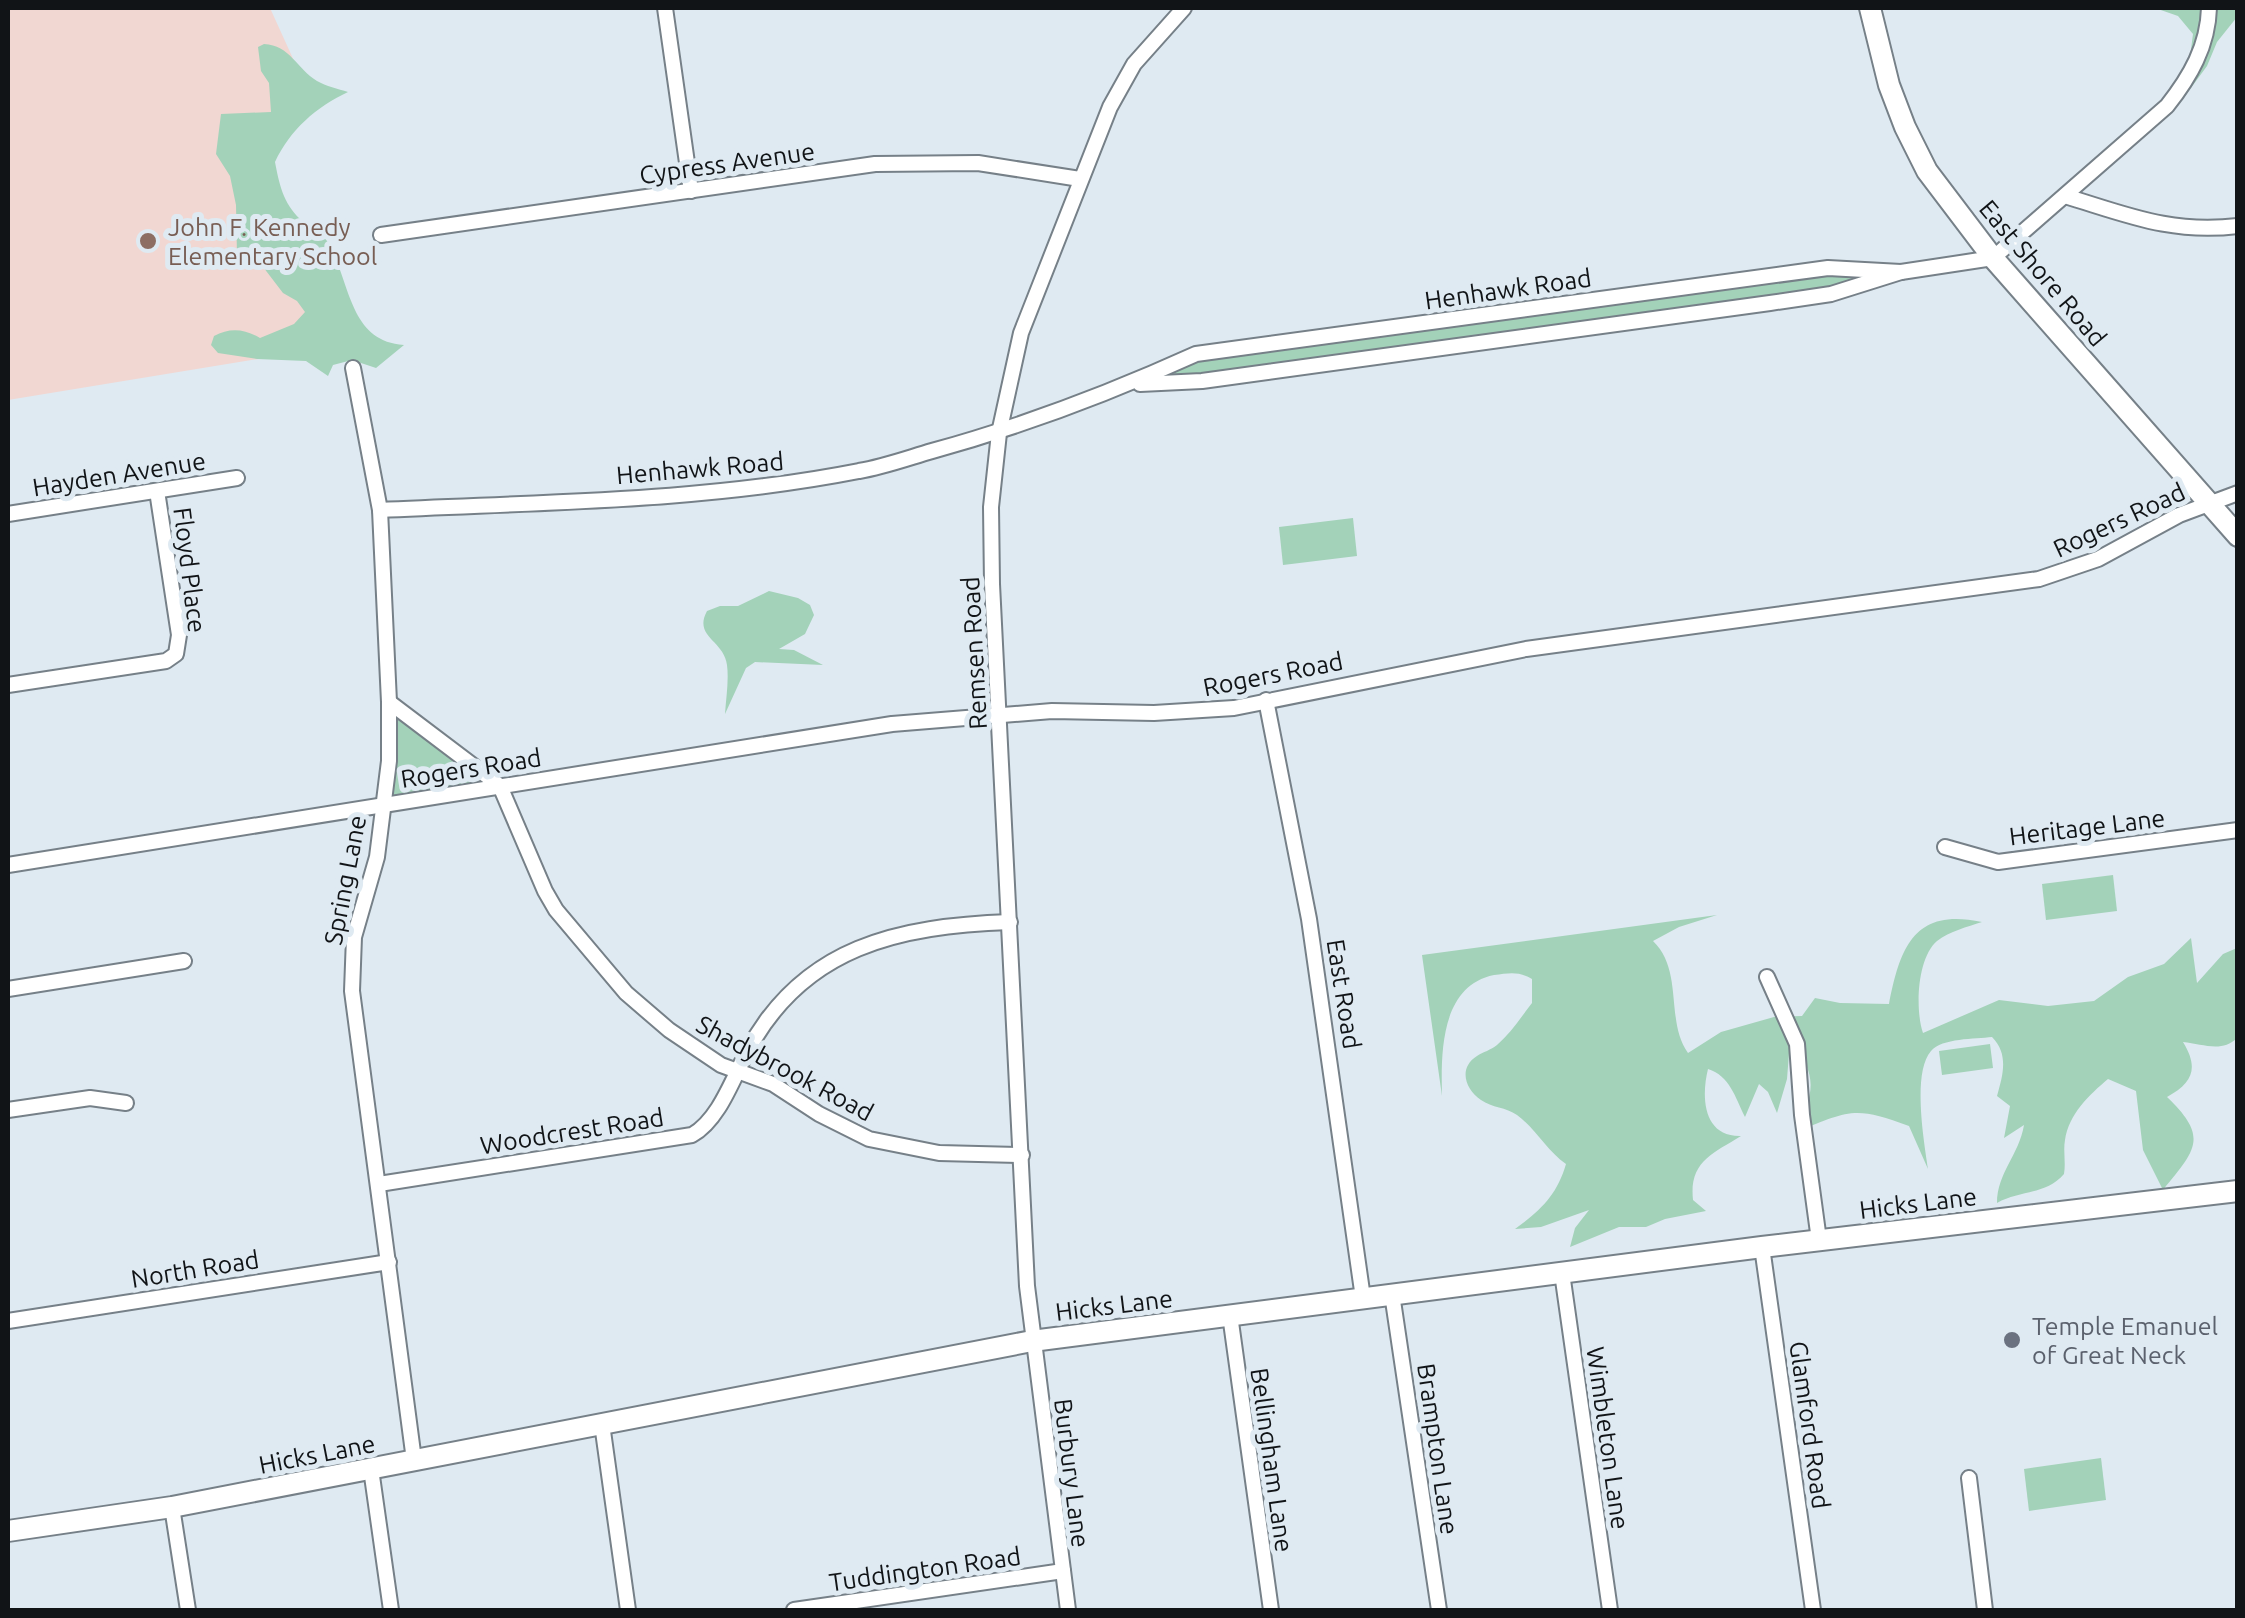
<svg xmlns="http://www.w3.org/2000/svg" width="2245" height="1618" font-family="Ubuntu,sans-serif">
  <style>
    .education { fill: #f1d7d2 }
    .green { fill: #a3d2b9 }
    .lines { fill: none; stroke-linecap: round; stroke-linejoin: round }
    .street-casing { stroke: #768088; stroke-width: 18 }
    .secondary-casing { stroke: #768088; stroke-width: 24 }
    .street { stroke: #fff; stroke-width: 14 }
    .secondary { stroke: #fff; stroke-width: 20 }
    .education-dot { fill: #8d6e63; stroke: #dfeaf2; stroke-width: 4 }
    .worship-dot { fill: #6b7280; stroke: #dfeaf2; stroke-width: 4 }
    .labels { text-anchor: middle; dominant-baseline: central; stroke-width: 10; stroke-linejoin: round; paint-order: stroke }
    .street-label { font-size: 25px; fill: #111417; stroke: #dfeaf2 }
    .education-label { font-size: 25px; fill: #785e54; stroke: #dfeaf2; text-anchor: start }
    .worship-label { font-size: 25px; fill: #5b616d; stroke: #dfeaf2; text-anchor: start }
  </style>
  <rect width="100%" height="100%" fill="#dfeaf2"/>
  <path class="education" d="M8,8H270L310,96L253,135L325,348L8,400Z"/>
  <g class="green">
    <path d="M2155,8H2237V17L2217,42L2207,66L2185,96L2193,34L2178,16Z"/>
    <path d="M264,44C290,45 297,69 317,81C326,86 338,89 348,92C316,107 290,130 275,162C279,183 283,203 300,219C308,226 319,229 325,238C351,276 346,341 404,345L376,368L352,360L333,365L328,376L306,361L257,359L218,353L211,345L214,336C230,327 245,329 260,338L294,324L305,312L297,301L283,293L257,259L237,256L236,205L230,176L216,154L221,114L271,112L269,83L261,71L258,47Z"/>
    <path d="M1827,268L1901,272L1831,294L1129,385L1196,354Z"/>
    <path d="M1353,518L1357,556L1283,565L1279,527Z"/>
    <path d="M769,591L798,598L810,605L814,615L805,634L779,649L794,650L823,665L755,662L746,668L725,714C726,698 729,681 727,665C724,640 693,637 707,611L720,606H738Z"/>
    <path d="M393,710L492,784L387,800Z"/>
    <path d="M2113,875L2117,911L2046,920L2042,884Z"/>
    <path d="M1717,915L1679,927L1653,941C1684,971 1665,1021 1688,1053L1721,1032L1774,1017L1802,1016L1815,998L1840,1003L1889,1004C1900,948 1914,907 1982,922C1967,927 1950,931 1937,941C1917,958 1915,1010 1923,1033L1999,1000L2048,1006L2094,1001L2128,977L2164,964L2191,938L2197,983L2223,954L2237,948V1038C2222,1053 2203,1044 2183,1042C2199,1068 2193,1083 2167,1097C2210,1138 2195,1150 2163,1190L2143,1150L2136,1091L2108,1079C2089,1095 2069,1114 2065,1140C2063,1151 2066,1162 2064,1174C2046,1195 2020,1190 1997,1203C1997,1173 2019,1155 2024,1125L2004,1138L2010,1106L1997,1096C2003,1075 2009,1054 1992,1037C1975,1039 1942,1038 1931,1051C1912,1073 1924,1141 1928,1169L1909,1126C1854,1105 1848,1111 1796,1132C1814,1093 1819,1075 1790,1041L1787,1079L1777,1113L1768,1092L1759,1084L1745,1117C1735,1097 1730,1076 1708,1069C1701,1097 1703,1137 1741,1136C1712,1154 1689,1162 1693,1200L1706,1211L1665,1219L1646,1227H1619L1570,1247L1575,1228L1589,1210L1541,1227L1515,1229C1541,1210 1557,1195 1566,1164C1547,1151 1536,1129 1517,1115C1506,1107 1492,1108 1481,1100C1465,1089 1458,1068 1477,1056C1483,1052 1491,1050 1497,1045C1511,1033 1521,1017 1532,1003V979C1519,971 1509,973 1494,975C1440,986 1441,1054 1442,1096L1422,955Z"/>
    <path d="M1990,1044L1993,1068L1942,1075L1939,1051Z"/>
    <path d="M2101,1458L2106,1500L2029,1511L2024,1469Z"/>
  </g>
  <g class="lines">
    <defs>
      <g id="street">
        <path d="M665,8L691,191"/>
        <path d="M2065,196C2128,215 2171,234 2238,226"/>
        <path d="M381,235L875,164L978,163L1080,179"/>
        <path d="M353,368L380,510L389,702V761L377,857L354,937L352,991L414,1460"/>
        <path d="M1140,384L1202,381L1770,303L1831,294L1901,272L1993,258L2167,106C2190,77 2208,46 2209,8"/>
        <path d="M380,510C539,502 702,502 859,471C883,467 908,458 932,451C1023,426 1110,393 1196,354L1828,268L1901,272"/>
        <path d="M8,514L237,478"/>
        <path d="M8,685L166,661L176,654L179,635L157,491"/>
        <path d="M1266,700L1309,919L1363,1298"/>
        <path d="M389,702L500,786L545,891L556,910L626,993L669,1030L721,1065L773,1084L819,1114L869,1139L939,1153L1022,1155"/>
        <path d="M1945,847L1998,862L2238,830"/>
        <path d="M8,865L892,724L1052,711L1154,713L1234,708L1526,649L2039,579L2098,559L2179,515L2238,493"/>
        <path d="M1767,977L1797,1044L1802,1115L1819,1240"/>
        <path d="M8,989L184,961"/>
        <path d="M8,1110L90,1098L126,1103"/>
        <path d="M379,1184L692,1135C719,1120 733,1078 747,1052C803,946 899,926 1010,922"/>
        <path d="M1762,1247L1813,1610"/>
        <path d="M1562,1273L1610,1610"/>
        <path d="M1392,1294L1439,1610"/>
        <path d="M1230,1315L1271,1610"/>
        <path d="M8,1321L389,1262"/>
        <path d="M602,1424L628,1610"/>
        <path d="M371,1469L391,1610"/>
        <path d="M1969,1478L1985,1610"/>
        <path d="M172,1507L188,1610"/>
        <path d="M794,1610L1063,1571"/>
        <path d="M1068,1610L1027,1286L992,584L991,507L999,433L1021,333L1110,107L1134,64L1184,8"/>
      </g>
      <g id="secondary">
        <path d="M1870,8L1889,85L1905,127L1927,171L1993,258L2238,536"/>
        <path d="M8,1531L172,1507L1032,1341L1762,1247L2238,1191"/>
      </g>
    </defs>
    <use href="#street" class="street-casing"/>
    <use href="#secondary" class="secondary-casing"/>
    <use href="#street" class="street"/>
    <use href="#secondary" class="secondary"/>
  </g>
  <circle class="education-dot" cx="148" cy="241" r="10"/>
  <circle class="worship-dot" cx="2012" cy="1340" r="10"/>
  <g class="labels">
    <g class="street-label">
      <text transform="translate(727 163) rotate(-8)">Cypress Avenue</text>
      <text transform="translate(2043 273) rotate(50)">East Shore Road</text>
      <text transform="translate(1508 289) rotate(-8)">Henhawk Road</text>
      <text transform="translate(700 468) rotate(-5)">Henhawk Road</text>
      <text transform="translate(119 474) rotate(-9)">Hayden Avenue</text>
      <text transform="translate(2119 520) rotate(-25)">Rogers Road</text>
      <text transform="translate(190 570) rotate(83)">Floyd Place</text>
      <text transform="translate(974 653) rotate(-93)">Remsen Road</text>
      <text transform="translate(1273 674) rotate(-11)">Rogers Road</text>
      <text transform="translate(471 768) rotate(-9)">Rogers Road</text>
      <text transform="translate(2087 827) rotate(-7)">Heritage Lane</text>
      <text transform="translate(345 880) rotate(-79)">Spring Lane</text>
      <text transform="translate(1344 994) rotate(81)">East Road</text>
      <text transform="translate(785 1068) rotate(28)">Shadybrook Road</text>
      <text transform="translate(572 1131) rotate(-9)">Woodcrest Road</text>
      <text transform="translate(1918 1203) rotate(-7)">Hicks Lane</text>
      <text transform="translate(195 1269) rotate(-9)">North Road</text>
      <text transform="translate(1114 1305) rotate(-7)">Hicks Lane</text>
      <text transform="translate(1810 1425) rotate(82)">Glamford Road</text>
      <text transform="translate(1608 1438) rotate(82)">Wimbleton Lane</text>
      <text transform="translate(1438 1449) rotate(82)">Brampton Lane</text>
      <text transform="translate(317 1454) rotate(-11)">Hicks Lane</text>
      <text transform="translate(1272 1460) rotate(82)">Bellingham Lane</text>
      <text transform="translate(1072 1473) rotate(83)">Burbury Lane</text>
      <text transform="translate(925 1569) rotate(-8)">Tuddington Road</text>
    </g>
    <g class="education-label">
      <text x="168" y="227">John F. Kennedy<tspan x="168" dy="29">Elementary School</tspan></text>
    </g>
    <g class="worship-label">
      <text x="2032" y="1326">Temple Emanuel<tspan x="2032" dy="29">of Great Neck</tspan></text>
    </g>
  </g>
  <rect width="2245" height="1618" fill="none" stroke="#111417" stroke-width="20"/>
</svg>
